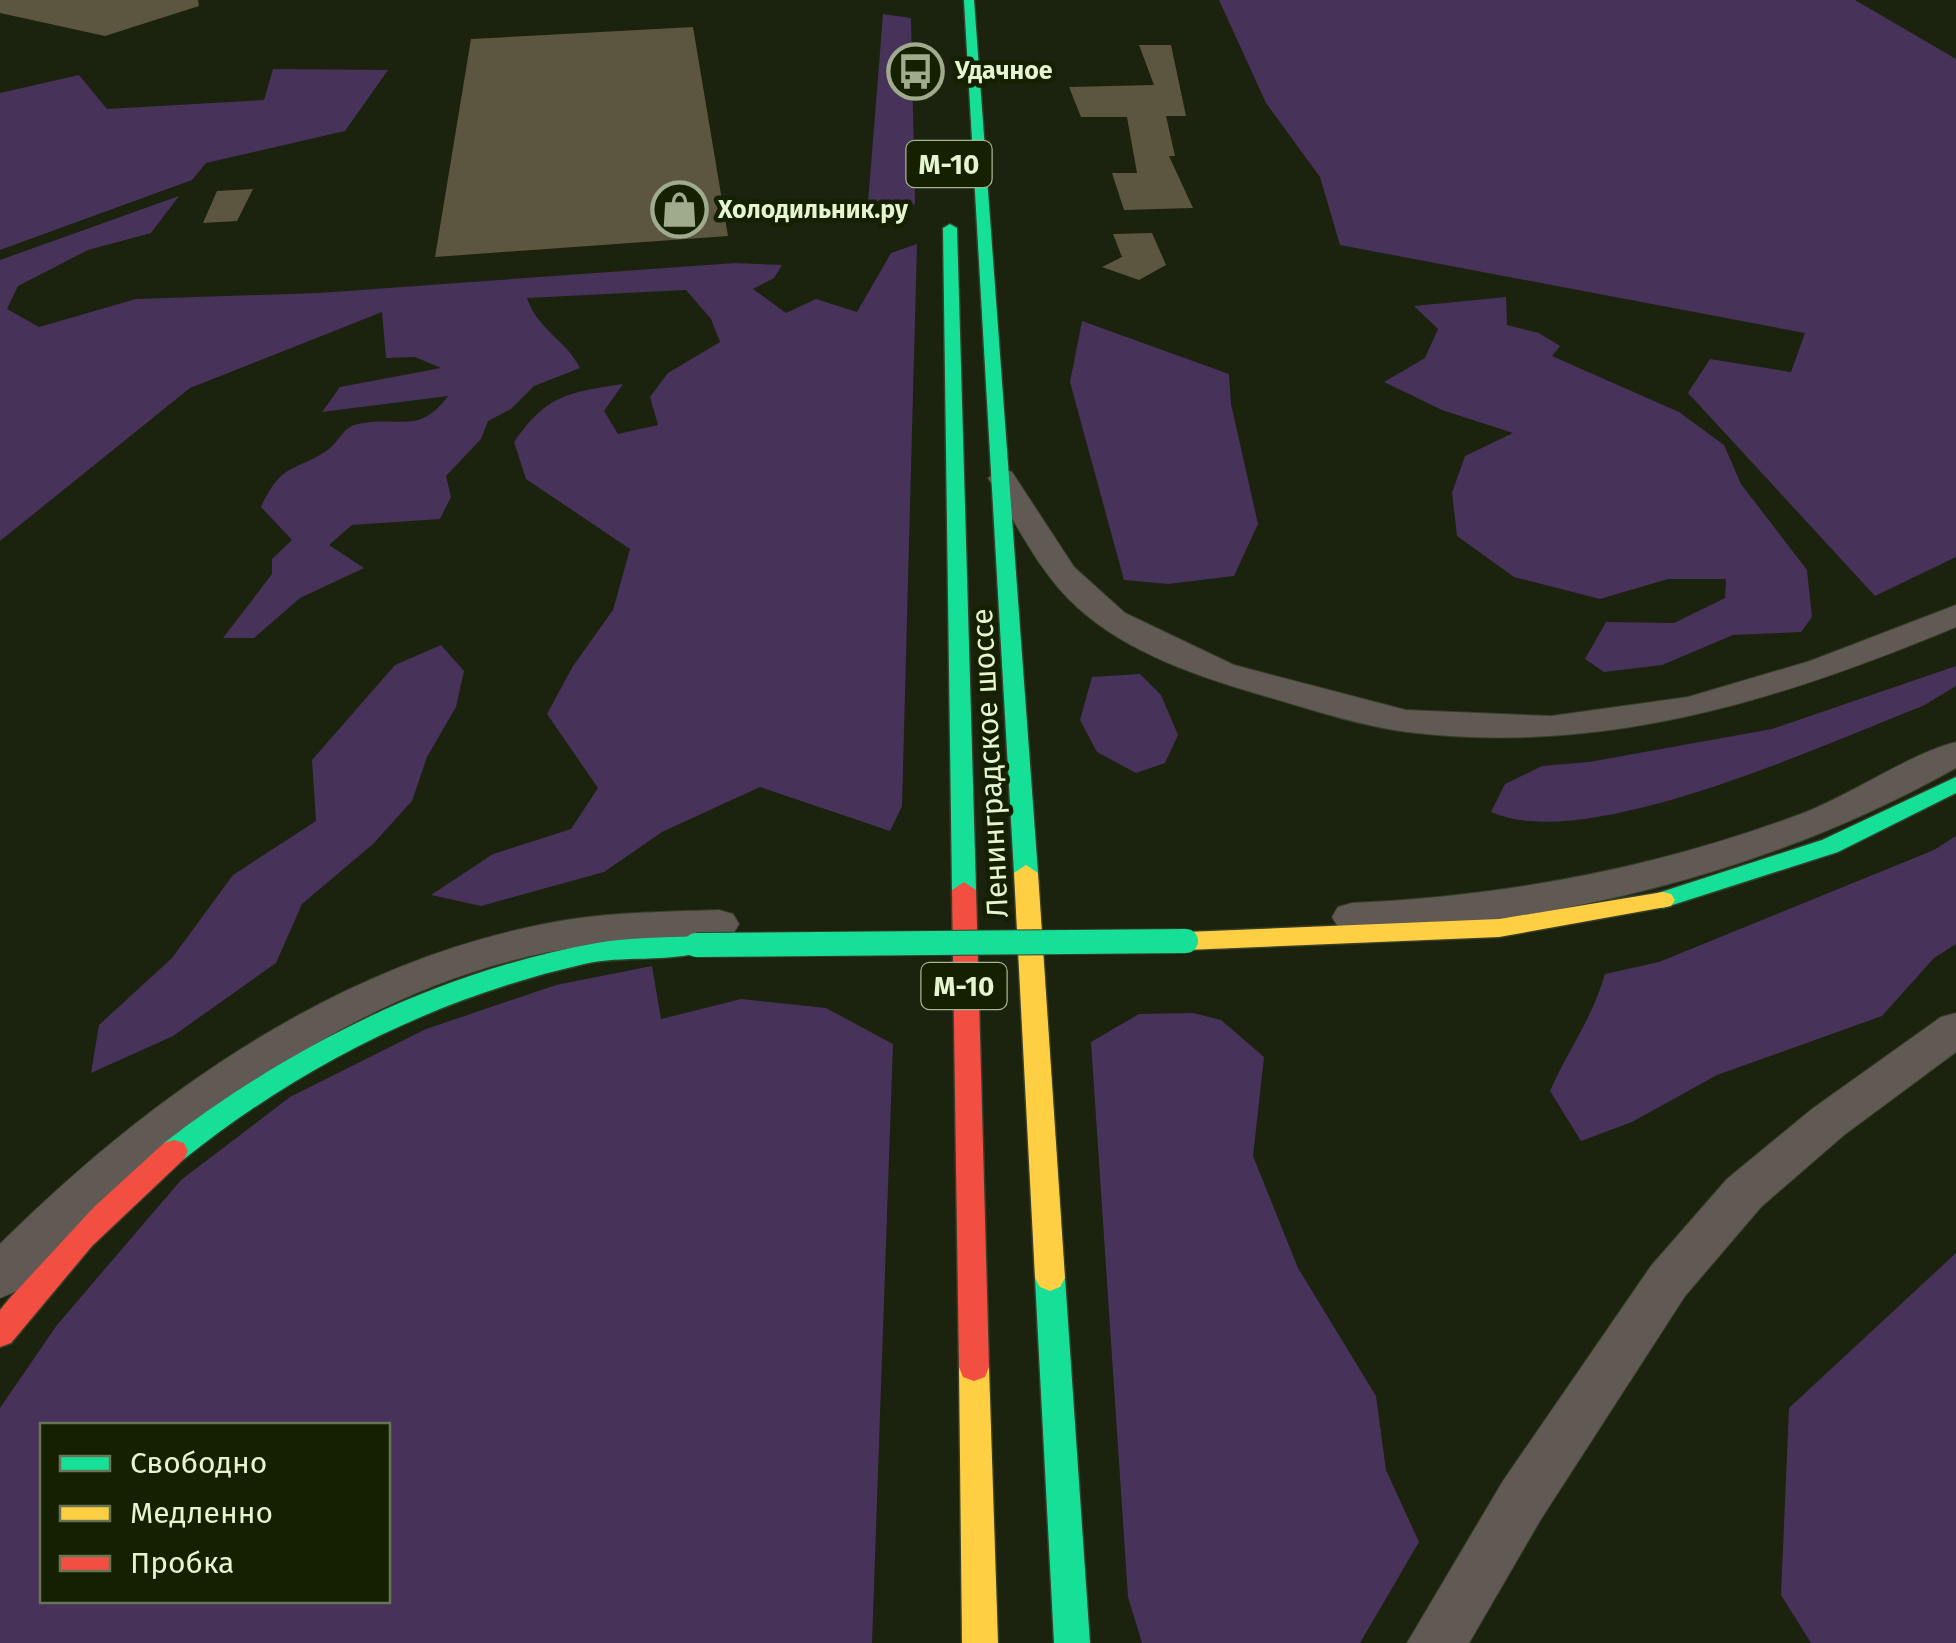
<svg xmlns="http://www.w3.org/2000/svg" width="1956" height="1643" font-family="'Fira Sans',sans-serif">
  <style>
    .green { fill: #47325a; fill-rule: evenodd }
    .building { fill: #5c5540 }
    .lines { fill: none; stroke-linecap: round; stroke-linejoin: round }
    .street-casing { stroke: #373e2a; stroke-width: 2 }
    .fast-casing { stroke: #373e2a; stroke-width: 3 }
    .slow-casing { stroke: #373e2a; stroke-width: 3 }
    .jam-casing { stroke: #373e2a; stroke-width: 3 }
    .street { fill: #615954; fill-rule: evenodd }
    .fast { fill: #16e098; fill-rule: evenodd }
    .slow { fill: #ffcf43; fill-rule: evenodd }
    .jam { fill: #f24e42; fill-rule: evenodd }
    .fast-bridge-casing { stroke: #373e2a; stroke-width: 26; stroke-linecap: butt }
    .fast-bridge { stroke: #16e098; stroke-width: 24 }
    .labels { text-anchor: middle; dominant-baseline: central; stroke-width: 9; stroke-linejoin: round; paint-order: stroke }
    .far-poi-label { font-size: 25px; font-weight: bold; fill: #e6f5d1; stroke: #142000; text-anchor: start }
    .shield { fill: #142000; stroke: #a7b592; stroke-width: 2.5 }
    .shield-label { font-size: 28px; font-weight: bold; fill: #e6f5d1 }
    .street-label { font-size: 30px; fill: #e6f5d1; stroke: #142000 }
  </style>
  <rect width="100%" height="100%" fill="#1b220d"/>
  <g class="green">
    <path d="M1219,0H1855L1956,59V557L1875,596L1688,393L1710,359L1791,372L1805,333L1340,245L1320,177L1266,103Z"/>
    <path d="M883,14L911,18L915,204L898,212L868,203Z"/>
    <path d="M273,69L388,70L345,131L206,163L192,180L0,250V93L79,75L107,109L264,100Z"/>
    <path d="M179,196L151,233L88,250L18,286L7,309L39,327L136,299L319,293L735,263L782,265L774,278L753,289L786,313L816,299L857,312L891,253L917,244L902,806L890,831L760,787L662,832L604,872L481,906L431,895L493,854L571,829L598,788L547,714L573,666L613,610L630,549L526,479L514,442C548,394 567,393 623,384L604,411L618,434L658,425L650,397L668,373L720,342L711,319L686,290L527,298C537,329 566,340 580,368L534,386L511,409L488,421L481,439L446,476L451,497L440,519L352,525L329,545L364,568L300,598L254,638H223L272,574V559L292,540L261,507C283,460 295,473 329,449C340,440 343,427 358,424C398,415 419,436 448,396L322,412L340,387L441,368L415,357L386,358L382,312L190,388L0,541V260Z"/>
    <path d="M1506,297L1507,325L1539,333L1560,346L1552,356L1679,412L1724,445L1741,484L1807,570L1812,617L1801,632L1733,635L1662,665L1604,672L1585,659L1606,622L1674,623L1725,598L1726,579H1668L1600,599L1514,577L1457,536L1452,493L1465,456L1513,433L1442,410L1384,382L1425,358L1438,329L1414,306Z"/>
    <path d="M1082,321L1229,374L1231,404L1258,524L1234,576L1168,584L1124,580L1070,382Z"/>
    <path d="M441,645L464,671L456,707L427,757L412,801L373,844L302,904L276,963L173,1036L91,1073L99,1025L172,958L233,875L316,821L312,760L395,665Z"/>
    <path d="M1956,666V686L1923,706C1826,743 1586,855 1491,812L1505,784L1542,766L1589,762L1772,729Z"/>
    <path d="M1140,674L1161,695L1178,735L1165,763L1136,773L1097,752L1080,720L1092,677Z"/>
    <path d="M1956,836V944L1934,958L1882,1016L1717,1075L1632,1122L1581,1141L1550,1091C1569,1048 1592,1019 1605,974L1659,962L1934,850Z"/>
    <path d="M652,966L661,1019L741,999L826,1008L893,1044L872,1643H0V1408L57,1325L181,1180L290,1097L426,1029L556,985ZM42,1426H388V1600H42Z"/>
    <path d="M1193,1013L1221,1020L1264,1057L1253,1156L1298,1268L1376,1396L1386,1470L1419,1542L1360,1643H1142L1128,1597L1091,1042L1139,1014Z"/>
    <path d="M1956,1253V1643H1811L1781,1595L1789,1408Z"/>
  </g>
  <g class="building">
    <path d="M0,0H198L199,6L105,36L0,13Z"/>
    <path d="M693,27L728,236L435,257L471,39Z"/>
    <path d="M1139,45H1171L1186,116H1166L1175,156H1169L1193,208L1124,210L1112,173H1137L1127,117H1081L1069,87L1154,85Z"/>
    <path d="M253,189L237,221L203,223L217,191Z"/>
    <path d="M1152,233L1166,265L1139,280L1102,267L1122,257L1113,234Z"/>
  </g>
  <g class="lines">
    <defs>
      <g id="street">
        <path d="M1002,469L1012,472L1074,567L1125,613L1234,665L1406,710L1551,716L1688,697L1810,661L1956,605V627C1779,701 1600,756 1407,732C1360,726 1313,710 1268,697C1202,678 1129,654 1078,608C1038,572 1016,522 988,478Z"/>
        <path d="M1956,742V768C1802,854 1634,904 1459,924C1422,928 1374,938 1338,927L1332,917L1338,907L1352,903C1506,896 1653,869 1798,815C1849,797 1908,754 1956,742Z"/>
        <path d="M719,910L733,914L739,924L733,934C707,942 678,940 651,941C610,943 570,947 530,956C327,1003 158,1144 17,1291L0,1298V1244C150,1095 333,966 544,924C602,912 661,912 719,910Z"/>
        <path d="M1956,1013V1052L1844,1135L1761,1207L1685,1296L1541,1519L1469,1643H1407L1503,1481L1651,1266L1727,1179L1812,1109L1941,1017Z"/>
      </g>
      <g id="fast">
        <path d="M964,0H974L1038,873L1026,881L1014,873Z"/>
        <path d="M950,224L957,228L976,890L964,898L952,890L943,228Z"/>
        <path d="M1956,777V793L1838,852L1663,908L1655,906L1651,900L1655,894L1822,840Z"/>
        <path d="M696,936L705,939L708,945L705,951C667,963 623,955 584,964C436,998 302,1065 184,1159L174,1162L164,1159L160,1151L164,1143C290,1046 439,971 597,943C630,937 663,938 696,936Z"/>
        <path d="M1050,1265L1060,1269L1065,1278L1090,1643H1054L1035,1278L1040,1269Z"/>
      </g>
      <g id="slow">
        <path d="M1026,865L1038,873L1065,1278L1060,1287L1050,1291L1040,1287L1035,1278L1014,873Z"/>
        <path d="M1663,892L1671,894L1675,900L1671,906L1499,937L1186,950L1177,947L1174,941L1177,935L1186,932L1499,919Z"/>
        <path d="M974,1353L985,1357L989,1367L998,1643H962L959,1367L963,1357Z"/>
      </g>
      <g id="jam">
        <path d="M964,882L976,890L989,1367L985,1377L974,1381L963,1377L959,1367L952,890Z"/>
        <path d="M174,1140L184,1143L188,1151L184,1159L92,1246L11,1343L0,1347V1310L9,1299L94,1207L164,1143Z"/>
      </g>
    </defs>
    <use href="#street" class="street-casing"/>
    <use href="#fast" class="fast-casing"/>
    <use href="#slow" class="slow-casing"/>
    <use href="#jam" class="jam-casing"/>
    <use href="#street" class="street"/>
    <use href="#fast" class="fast"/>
    <use href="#slow" class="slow"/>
    <use href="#jam" class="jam"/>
    <defs>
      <path id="fast-bridge" d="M696,945L1186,941"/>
    </defs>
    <use href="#fast-bridge" class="fast-bridge-casing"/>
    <use href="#fast-bridge" class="fast-bridge"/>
  </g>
  <defs>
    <symbol id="bus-ring" viewBox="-11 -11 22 22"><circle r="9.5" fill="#142000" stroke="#9fab8c" stroke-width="1.5"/><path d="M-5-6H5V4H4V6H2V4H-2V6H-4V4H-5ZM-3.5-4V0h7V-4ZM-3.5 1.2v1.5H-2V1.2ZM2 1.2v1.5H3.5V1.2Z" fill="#9fab8c"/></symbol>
    <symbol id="shop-ring" viewBox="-11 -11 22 22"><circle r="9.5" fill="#142000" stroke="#9fab8c" stroke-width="1.5"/><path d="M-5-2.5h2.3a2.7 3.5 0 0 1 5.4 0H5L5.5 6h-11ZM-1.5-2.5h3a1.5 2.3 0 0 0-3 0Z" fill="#9fab8c"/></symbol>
  </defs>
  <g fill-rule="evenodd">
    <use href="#bus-ring" x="884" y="40" width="63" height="63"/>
    <use href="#shop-ring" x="648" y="178" width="63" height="63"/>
  </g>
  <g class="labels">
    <g class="far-poi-label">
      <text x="955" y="71">Удачное</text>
      <text x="718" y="210">Холодильник.ру</text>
    </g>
    <g class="shield">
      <rect x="906.5" y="141" width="85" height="46" rx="8"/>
      <rect x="921.5" y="963" width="85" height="46" rx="8"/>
    </g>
    <g class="shield-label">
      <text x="949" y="164">М-10</text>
      <text x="964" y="986">М-10</text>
    </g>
    <g class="street-label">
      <text transform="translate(990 763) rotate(-93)">Ленинградское шоссе</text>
    </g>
  </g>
  <rect x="40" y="1423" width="350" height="180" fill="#142000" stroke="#687554" stroke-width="2.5"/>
  <rect x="60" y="1456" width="50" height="15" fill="#16e098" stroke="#687554" stroke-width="2.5"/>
  <text x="130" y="1473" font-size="30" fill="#e6f5d1">Свободно</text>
  <rect x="60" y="1506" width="50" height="15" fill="#ffcf43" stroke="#687554" stroke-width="2.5"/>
  <text x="130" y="1523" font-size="30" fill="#e6f5d1">Медленно</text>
  <rect x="60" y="1556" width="50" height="15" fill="#f24e42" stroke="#687554" stroke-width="2.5"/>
  <text x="130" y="1573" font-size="30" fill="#e6f5d1">Пробка</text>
</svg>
